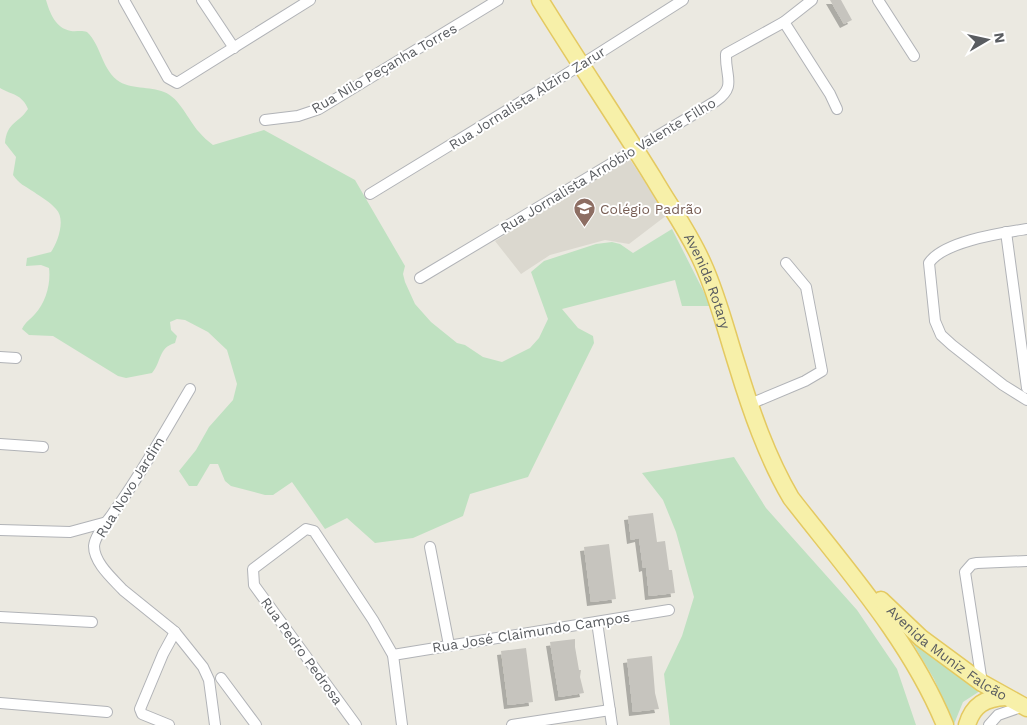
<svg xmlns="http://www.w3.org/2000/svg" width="1027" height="725" font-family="'Work Sans',sans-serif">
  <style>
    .education { fill: #dbd8cf }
    .green { fill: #bfe1c1 }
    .building { fill: #c6c4be; filter: url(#shadow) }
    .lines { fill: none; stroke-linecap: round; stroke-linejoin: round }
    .minor-casing { stroke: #b1b3b7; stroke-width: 12 }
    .primary-casing { stroke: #e4c961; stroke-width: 19 }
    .minor { stroke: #fff; stroke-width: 10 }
    .primary { stroke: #f7f0a9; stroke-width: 16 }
    .labels { text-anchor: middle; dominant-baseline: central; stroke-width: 4; stroke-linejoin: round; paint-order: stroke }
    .street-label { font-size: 14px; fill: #595c60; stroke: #fff }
    .education-label { font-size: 14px; fill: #785e54; stroke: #fff; text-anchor: start }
  </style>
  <defs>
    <filter id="shadow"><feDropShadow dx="-4" dy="4" stdDeviation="0" flood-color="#0004"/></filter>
  </defs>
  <rect width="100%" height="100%" fill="#ebe9e1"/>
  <path class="education" d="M629,158L667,215L629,244L605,240L550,255L521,274L495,241Z"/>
  <g class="green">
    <path d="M0,0H46C50,13 55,28 71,31C76,32 81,30 87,32C101,45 101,67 117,80C130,90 150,86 164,92C180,98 188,120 199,132C203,137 208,141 213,145L264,130L355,180L405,266L403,274L405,282L415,304L431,322L457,343L465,345L483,357L502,362L530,348L539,338L548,319L531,272L544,261L596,244L612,242L620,244L633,253L672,229L711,306H682L675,280L562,309L578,328L593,336L594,343L528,477L470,494L463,516L413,538L375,543L347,518L325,529L292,482L273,495H265L231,486L225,481L218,464H210L197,486H189L179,471L196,450L209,427L233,400L237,384L227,350L208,332L185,320L177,319L170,322L171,330L177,336L175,343C158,348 162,361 152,373L126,378L118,376L53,336L29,335L22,329C26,321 30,320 35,314C46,302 51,283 49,268L41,265L26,266L27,258L51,252C58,242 66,219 56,209C50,202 41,197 34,192C25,186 19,184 13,175L16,157L5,143C7,122 18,124 28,109C22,94 12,95 0,88Z"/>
    <path d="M734,457L766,508L857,610L897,669L916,725H670L664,674L682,636L694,597L676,532L663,500L642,473Z"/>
    <path d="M908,635L983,689L963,702L954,724L934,679Z"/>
  </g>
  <g class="building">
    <path d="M830,0H841L852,20L844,24Z"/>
    <path d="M653,513L657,542L665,541L669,570H672L675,593L649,596L646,567L643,568L639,538L631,540L628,516Z"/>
    <path d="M609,544L616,599L591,602L584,547Z"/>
    <path d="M575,639V647L579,670H581L580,677L584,693L559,697L550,642Z"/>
    <path d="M526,648L533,702L508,705L501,651Z"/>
    <path d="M652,656L655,693L659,709L633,712L627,659Z"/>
  </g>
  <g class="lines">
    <defs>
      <g id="minor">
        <path d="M124,0L168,78L177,83L310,0"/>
        <path d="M202,0L234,48"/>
        <path d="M878,0L914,56"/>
        <path d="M784,22L830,94L837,109"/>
        <path d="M265,120L298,116L319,109L498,0"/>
        <path d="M370,194L560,78L683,0"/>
        <path d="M1027,229C1002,233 944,241 929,263L935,321L941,335L952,345L1003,385L1027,400"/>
        <path d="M1006,232L1027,388"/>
        <path d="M420,278L716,101C737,86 725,77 726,54L784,22L812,0"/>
        <path d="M0,357L16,358"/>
        <path d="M190,389C165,431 142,473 113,513C107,522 95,535 94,546C94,563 113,579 123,590L175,632L203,667L209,680L215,725"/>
        <path d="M750,404L805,381L822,371L806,287L786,263"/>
        <path d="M0,444L43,447"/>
        <path d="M0,530L70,532L107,522"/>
        <path d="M430,547L449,645"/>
        <path d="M0,617L92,622"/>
        <path d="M597,622L612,725"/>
        <path d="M393,655L669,610"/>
        <path d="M221,678L256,725"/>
        <path d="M982,683L965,572L972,564L977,563L1027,561"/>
        <path d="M0,703L107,712"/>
        <path d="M169,725L142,714L140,709L163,654L175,632"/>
        <path d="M356,725L254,585L253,569L306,529L314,531L373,620L393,655L402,725"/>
        <path d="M512,725L610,710"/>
        <path d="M989,725L998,715L1024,706"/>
      </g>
      <g id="primary">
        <path id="s1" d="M540,0C577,60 617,119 654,179C671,208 690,234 703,264C718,297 726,331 737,365C751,411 767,457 791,498C847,570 910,640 945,725"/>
        <path id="s2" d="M881,600L921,638L982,683L1027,708"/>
        <path d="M967,725C973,705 985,698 1006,697"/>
      </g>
    </defs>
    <use href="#minor" class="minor-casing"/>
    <use href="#primary" class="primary-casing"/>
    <use href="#minor" class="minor"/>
    <use href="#primary" class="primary"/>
  </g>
  <defs>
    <symbol id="school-pin" viewBox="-11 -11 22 30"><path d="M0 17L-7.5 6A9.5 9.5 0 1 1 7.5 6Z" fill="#8d6e63" stroke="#fff"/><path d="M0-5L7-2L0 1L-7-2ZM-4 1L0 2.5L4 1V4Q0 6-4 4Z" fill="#fff"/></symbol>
  </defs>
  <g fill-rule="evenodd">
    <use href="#school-pin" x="572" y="196" width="25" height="34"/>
  </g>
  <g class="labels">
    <g class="street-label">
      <text transform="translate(384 68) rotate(-30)">Rua Nilo Peçanha Torres</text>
      <text transform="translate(527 98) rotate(-32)">Rua Jornalista Alziro Zarur</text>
      <text transform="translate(608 165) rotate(-31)">Rua Jornalista Arnóbio Valente Filho</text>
      <text stroke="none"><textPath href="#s1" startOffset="328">Avenida Rotary</textPath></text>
      <text transform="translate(130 487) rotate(-58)">Rua Novo Jardim</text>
      <text transform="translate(531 632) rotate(-9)">Rua José Claimundo Campos</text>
      <text transform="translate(302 651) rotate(54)">Rua Pedro Pedrosa</text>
      <text stroke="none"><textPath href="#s2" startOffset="85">Avenida Muniz Falcão</textPath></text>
    </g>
    <g class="education-label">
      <text x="600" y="209">Colégio Padrão</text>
    </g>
  </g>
  <g transform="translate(987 40) rotate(81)" stroke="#ffffff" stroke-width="4" paint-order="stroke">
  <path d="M0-4L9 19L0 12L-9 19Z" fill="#595c60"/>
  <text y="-8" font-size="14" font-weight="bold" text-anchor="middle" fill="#595c60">N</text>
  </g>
</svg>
